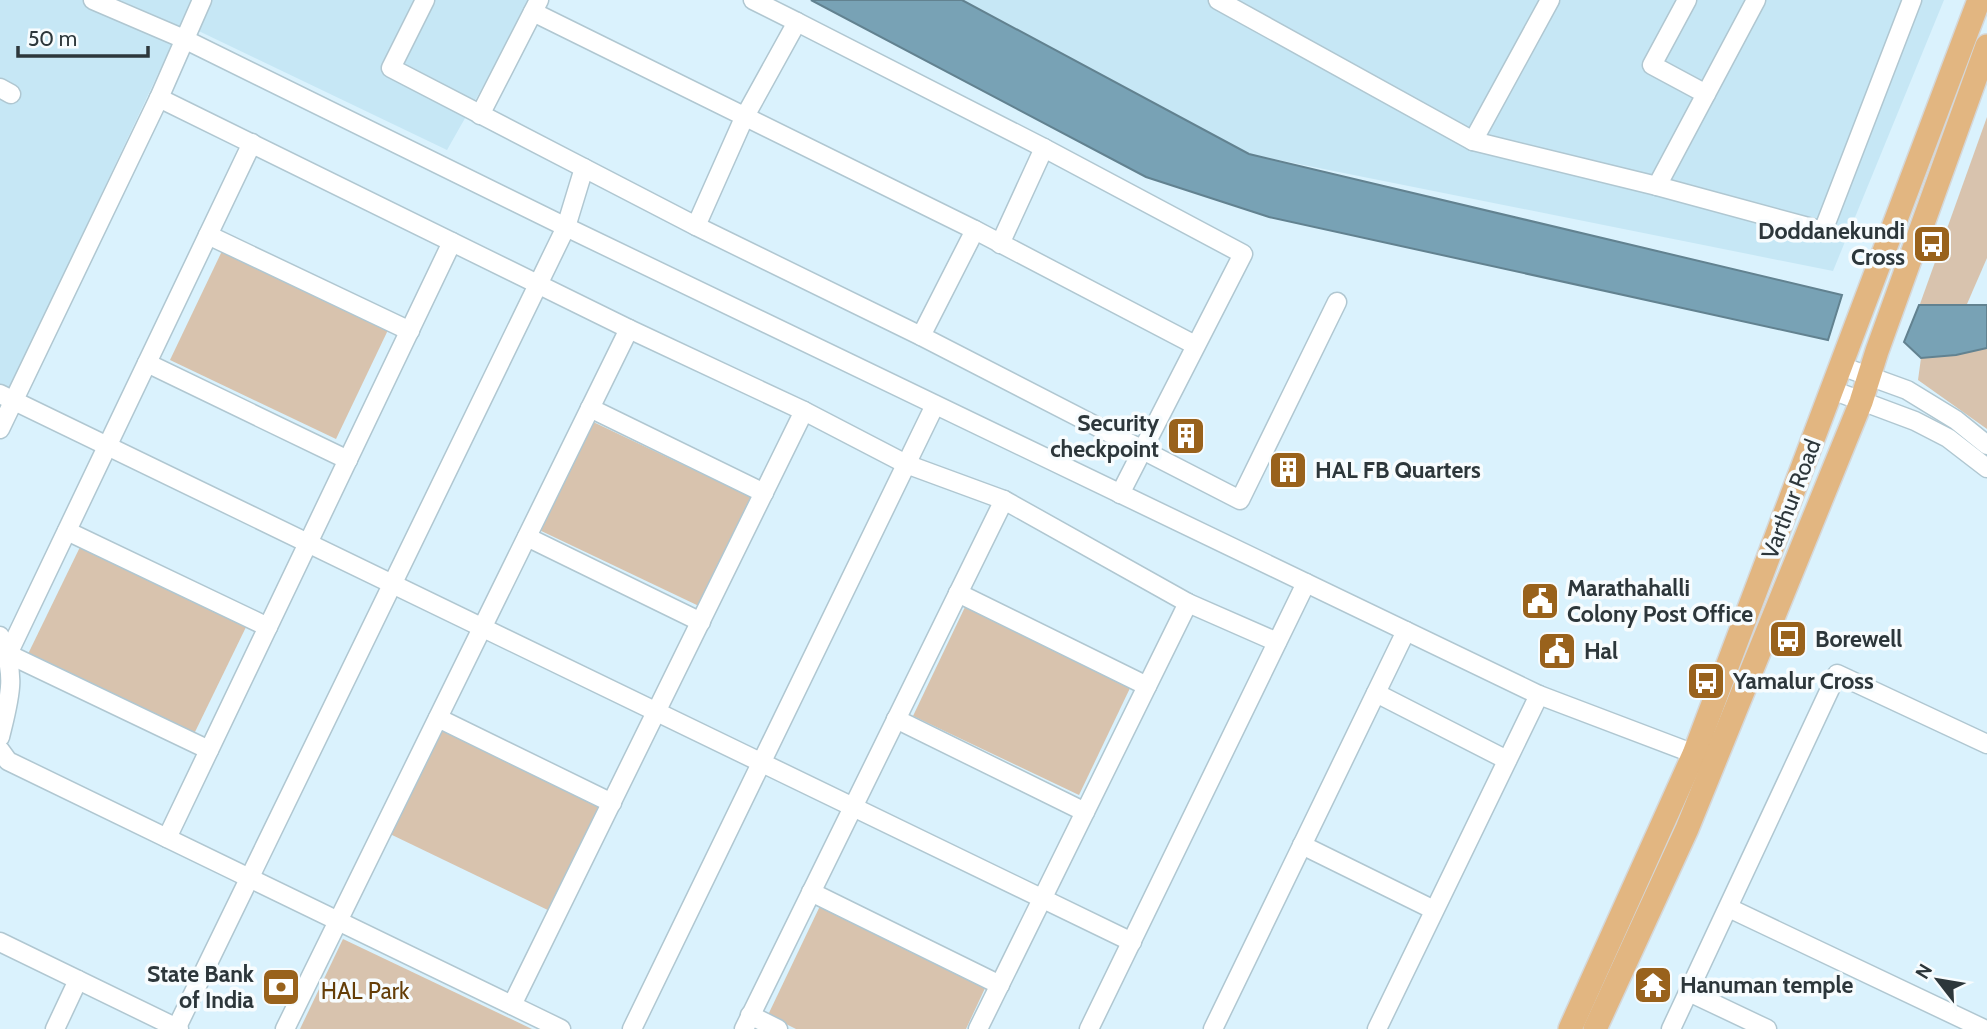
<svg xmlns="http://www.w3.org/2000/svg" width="1987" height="1029" font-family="Cabin,sans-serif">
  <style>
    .built { fill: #c6e7f5 }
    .green { fill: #d8c3ae }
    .water { fill: #78a2b5; stroke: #628290; stroke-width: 2 }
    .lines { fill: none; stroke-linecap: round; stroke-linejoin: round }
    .minor-casing { stroke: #b0c7d1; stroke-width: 21 }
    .major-casing { stroke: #d5d7d8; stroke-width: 26 }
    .minor { stroke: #fff; stroke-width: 18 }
    .major { stroke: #e2b681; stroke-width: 23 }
    .labels { text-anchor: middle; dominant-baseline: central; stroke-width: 7; stroke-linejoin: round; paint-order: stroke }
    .poi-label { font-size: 23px; font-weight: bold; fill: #2d373b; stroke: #f7fcfe; text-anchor: start }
    .street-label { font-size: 23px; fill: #2d373b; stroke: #f7fcfe }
    .park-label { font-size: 23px; fill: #643d07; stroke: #f7fcfe }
  </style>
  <rect width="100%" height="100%" fill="#daf2fd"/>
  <g class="built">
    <path d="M0,0H532L447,150L182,23L0,409Z"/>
    <path d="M962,0H1944L1833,271L1249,154Z"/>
  </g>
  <g class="green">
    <path d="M1987,117V258L1967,304H1920Z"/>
    <path d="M222,251L388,330L336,439L170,360Z"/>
    <path d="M1987,348V429L1918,380L1921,358L1956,355Z"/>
    <path d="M587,419L753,498L701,607L535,528Z"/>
    <path d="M81,545L247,625L194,734L28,654Z"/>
    <path d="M965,607L1131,686L1079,795L913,716Z"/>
    <path d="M442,725L608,805L556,914L390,834Z"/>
    <path d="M820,906L986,986L966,1029H796L768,1015Z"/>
    <path d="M343,939L532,1029H300Z"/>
  </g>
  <g class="water">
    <path d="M811,0H962L1249,154L1842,295L1828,340L1269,217L1146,177Z"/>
    <path d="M1919,305H1987V348L1956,355L1921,358L1904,342Z"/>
  </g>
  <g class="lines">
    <defs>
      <g id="minor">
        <path d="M93,0L184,39L566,227L1539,695L1705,758"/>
        <path d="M425,0L391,68L584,168"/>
        <path d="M753,0L797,22"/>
        <path d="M1218,0L1473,141L1657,186L1823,231L1912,0"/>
        <path d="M1687,0L1652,65L1706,94"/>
        <path d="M533,12L975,230L1195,345"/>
        <path d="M0,88L11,94"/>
        <path d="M159,98L629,329L804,411L906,464L1004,500L1188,603L1277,642"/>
        <path d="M480,115L539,0"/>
        <path d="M1473,141L1550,0"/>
        <path d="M1657,186L1756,0"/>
        <path d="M696,226L921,336L1240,500L1337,302"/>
        <path d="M208,235L410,331"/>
        <path d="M1000,244L1044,148"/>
        <path d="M921,336L975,230"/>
        <path d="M147,363L348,460"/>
        <path d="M1841,366L1907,390L1956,420L1987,445"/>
        <path d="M1832,390L1915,421L1948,438L1987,468"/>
        <path d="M0,394L1132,942"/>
        <path d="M590,408L764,493"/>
        <path d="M0,429L159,98L202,0"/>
        <path d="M67,531L268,627"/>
        <path d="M527,537L701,622"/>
        <path d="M958,593L1147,686"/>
        <path d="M0,636C17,676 10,696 0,737"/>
        <path d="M1376,693L1507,760"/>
        <path d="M438,718L612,803"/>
        <path d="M896,719L1085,812"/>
        <path d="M0,750L8,761L561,1029"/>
        <path d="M209,750L8,654L252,143"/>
        <path d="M167,838L452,242"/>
        <path d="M1302,845L1434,910"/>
        <path d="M811,892L1000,985"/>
        <path d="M1729,908L1984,1029"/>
        <path d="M0,942L179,1029"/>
        <path d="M1689,992L1767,1029"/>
        <path d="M512,1005L804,411"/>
        <path d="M750,1015L778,1029"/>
        <path d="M55,1029L78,980"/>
        <path d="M176,1029L566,227L584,168L696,226L744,118L797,22L1044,148L1243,254L1120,494"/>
        <path d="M285,1029L629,329"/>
        <path d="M632,1029L935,405"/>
        <path d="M744,1029L1004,500"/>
        <path d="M978,1029L1188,603"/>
        <path d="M1089,1029L1306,583"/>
        <path d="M1213,1029L1406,631"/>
        <path d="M1377,1029L1539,695"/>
        <path d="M1671,1029L1837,674L1987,744"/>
      </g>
      <g id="major">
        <path d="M1570,1029L1694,754L1979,0"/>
        <path d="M1595,1029L1687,829L1861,402L1877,351L1987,46"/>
      </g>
    </defs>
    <use href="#minor" class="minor-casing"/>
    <use href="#major" class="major-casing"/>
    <use href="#minor" class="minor"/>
    <use href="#major" class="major"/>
  </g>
  <defs>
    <symbol id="bus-square" viewBox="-11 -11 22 22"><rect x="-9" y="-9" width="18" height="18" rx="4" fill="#99621c" stroke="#f7fcfe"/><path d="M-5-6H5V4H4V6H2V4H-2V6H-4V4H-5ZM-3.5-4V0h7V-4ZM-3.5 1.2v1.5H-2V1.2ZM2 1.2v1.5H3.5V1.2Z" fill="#fff"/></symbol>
    <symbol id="building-square" viewBox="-11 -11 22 22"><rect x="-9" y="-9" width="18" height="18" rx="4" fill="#99621c" stroke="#f7fcfe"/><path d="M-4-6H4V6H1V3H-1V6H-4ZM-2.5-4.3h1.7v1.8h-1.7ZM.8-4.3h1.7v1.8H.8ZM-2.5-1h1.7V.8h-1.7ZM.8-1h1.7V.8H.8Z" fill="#fff"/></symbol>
    <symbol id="civic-square" viewBox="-11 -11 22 22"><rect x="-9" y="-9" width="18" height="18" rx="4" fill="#99621c" stroke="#f7fcfe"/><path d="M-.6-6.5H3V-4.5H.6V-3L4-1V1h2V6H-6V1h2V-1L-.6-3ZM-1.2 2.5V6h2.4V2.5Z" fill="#fff"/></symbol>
    <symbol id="temple-square" viewBox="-11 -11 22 22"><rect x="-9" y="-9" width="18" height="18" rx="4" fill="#99621c" stroke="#f7fcfe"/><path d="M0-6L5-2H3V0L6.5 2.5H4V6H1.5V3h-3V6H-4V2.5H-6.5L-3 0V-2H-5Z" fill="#fff"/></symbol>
    <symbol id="bank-square" viewBox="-11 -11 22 22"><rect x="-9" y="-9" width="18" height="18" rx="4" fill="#99621c" stroke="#f7fcfe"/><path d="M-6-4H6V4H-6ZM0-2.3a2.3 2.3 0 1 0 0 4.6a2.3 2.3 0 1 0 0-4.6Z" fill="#fff"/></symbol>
  </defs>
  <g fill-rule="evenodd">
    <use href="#bus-square" x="1910" y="222" width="44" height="44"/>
    <use href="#building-square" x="1164" y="414" width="44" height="44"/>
    <use href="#building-square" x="1266" y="448" width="44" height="44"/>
    <use href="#civic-square" x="1518" y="579" width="44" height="44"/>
    <use href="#bus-square" x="1766" y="617" width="44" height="44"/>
    <use href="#civic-square" x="1535" y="629" width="44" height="44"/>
    <use href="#bus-square" x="1684" y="659" width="44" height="44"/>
    <use href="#temple-square" x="1631" y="963" width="44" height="44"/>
    <use href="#bank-square" x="259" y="965" width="44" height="44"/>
  </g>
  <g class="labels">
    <g class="poi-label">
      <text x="1905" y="231" text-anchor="end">Doddanekundi<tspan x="1905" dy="26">Cross</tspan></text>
      <text x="1159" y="423" text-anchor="end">Security<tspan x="1159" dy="26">checkpoint</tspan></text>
      <text x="1315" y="470">HAL FB Quarters</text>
      <text x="1567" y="588">Marathahalli<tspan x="1567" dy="26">Colony Post Office</tspan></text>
      <text x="1815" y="639">Borewell</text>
      <text x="1584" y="651">Hal</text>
      <text x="1733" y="681">Yamalur Cross</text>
      <text x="254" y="974" text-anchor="end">State Bank<tspan x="254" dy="26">of India</tspan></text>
      <text x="1680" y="985">Hanuman temple</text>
    </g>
    <g class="street-label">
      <text transform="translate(1791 499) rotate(-69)">Varthur Road</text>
    </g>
    <g class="park-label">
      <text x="365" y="991">HAL Park</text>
    </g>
  </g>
  <g transform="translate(1938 980) rotate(301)" stroke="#f7fcfe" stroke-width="5" paint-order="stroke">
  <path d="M0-5L12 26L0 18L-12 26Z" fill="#2d373b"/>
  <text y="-10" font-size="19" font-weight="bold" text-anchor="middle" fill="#2d373b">N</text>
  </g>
  <path d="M18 46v10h130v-10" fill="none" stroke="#2d373b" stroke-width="3.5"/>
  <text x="28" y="46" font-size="21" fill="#2d373b" stroke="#f7fcfe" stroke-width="5" paint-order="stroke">50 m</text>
</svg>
